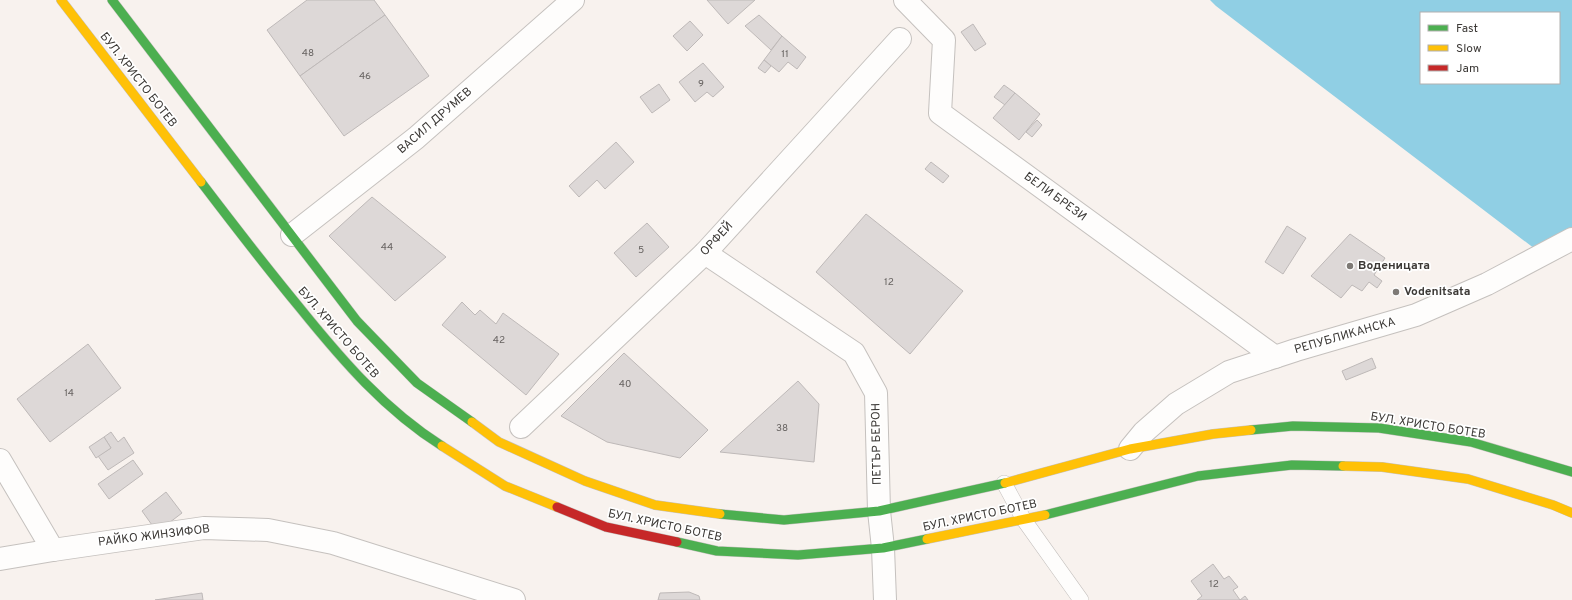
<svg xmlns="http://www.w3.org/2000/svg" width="1572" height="600" font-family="Overpass,sans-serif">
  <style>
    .water { fill: #90cfe4; fill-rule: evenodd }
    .building { fill: #ddd8d7; stroke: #beb9b8 }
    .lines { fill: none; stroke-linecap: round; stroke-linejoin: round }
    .lane-casing { stroke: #c5c1be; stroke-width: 16 }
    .street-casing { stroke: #c5c1be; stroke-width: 24 }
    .fast-casing { stroke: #c5c1be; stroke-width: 10 }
    .slow-casing { stroke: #c5c1be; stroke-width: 10 }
    .jam-casing { stroke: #c5c1be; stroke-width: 10 }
    .lane { stroke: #fefdfc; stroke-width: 15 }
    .street { stroke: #fefdfc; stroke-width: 22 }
    .fast { stroke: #4caf50; stroke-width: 9 }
    .slow { stroke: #ffc107; stroke-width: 9 }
    .jam { stroke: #c62828; stroke-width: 9 }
    .poi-dot { fill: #7e7a76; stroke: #fff; stroke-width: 1.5 }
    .labels { text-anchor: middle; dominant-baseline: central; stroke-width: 3.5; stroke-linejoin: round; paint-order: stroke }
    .number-label { font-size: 10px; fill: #666260 }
    .street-label { font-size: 12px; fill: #3c3936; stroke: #fff }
    .poi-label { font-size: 12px; font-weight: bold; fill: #3c3936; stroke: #fff; text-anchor: start }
  </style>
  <rect width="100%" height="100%" fill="#f8f2ee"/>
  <path class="water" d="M1210,0H1572V232L1535,249L1216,6ZM1421,13H1559V83H1421Z"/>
  <g class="building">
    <path d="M307,0H374L385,15L300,76L267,30Z"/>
    <path d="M707,0H755L728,24Z"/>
    <path d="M385,15L429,76L344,136L300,76Z"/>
    <path d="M759,15L782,36L771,50L745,26Z"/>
    <path d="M690,21L703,35L687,51L673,36Z"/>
    <path d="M973,24L986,44L975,51L961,32Z"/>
    <path d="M782,36L806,57L797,69L788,62L779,72L764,60Z"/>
    <path d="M764,60L771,66L765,73L758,68Z"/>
    <path d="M703,63L724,87L713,97L707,92L695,102L679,82Z"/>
    <path d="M659,84L670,100L652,113L640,97Z"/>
    <path d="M1004,85L1015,93L1005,105L994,97Z"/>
    <path d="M1015,93L1040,114L1019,140L993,118Z"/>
    <path d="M1037,120L1042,125L1032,137L1026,132Z"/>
    <path d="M616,142L634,162L605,189L597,180L579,197L569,186Z"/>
    <path d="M931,162L949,176L943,183L925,169Z"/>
    <path d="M372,197L446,257L395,301L329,236Z"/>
    <path d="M866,214L963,291L910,354L816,272Z"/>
    <path d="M647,223L669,247L636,277L614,253Z"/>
    <path d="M1287,226L1306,238L1283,274L1265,262Z"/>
    <path d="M1350,234L1385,258L1374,275L1382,281L1377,288L1369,282L1362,291L1352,285L1341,298L1311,276Z"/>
    <path d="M462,302L475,315L480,310L496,324L503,313L559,354L526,395L442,325Z"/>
    <path d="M88,344L121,388L50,442L17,399Z"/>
    <path d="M624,353L708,430L680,458L607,442L561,416Z"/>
    <path d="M1372,358L1376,368L1346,380L1342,371Z"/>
    <path d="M798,381L819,404L814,462L720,452Z"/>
    <path d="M111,432L118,442L124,437L134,453L108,470L98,456L111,448L104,437Z"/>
    <path d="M104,437L111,448L96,458L89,447Z"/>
    <path d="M133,460L143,474L109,499L98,484Z"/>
    <path d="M166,492L182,513L157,532L142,511Z"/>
    <path d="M1213,564L1224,579L1229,576L1238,587L1233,590L1240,600L1245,596L1248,600H1197L1202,596L1191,581Z"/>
    <path d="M689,592L699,596L700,600H658L660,593Z"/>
    <path d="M202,593L203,600H155Z"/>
  </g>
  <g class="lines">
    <defs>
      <path id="lane" d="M1004,483L1024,520L1081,600"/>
      <g id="street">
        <path d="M905,0L944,40L940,113L1275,357"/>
        <path d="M292,235L416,138L573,0"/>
        <path d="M705,253L854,353L876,393L879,511L883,548L885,600"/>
        <path d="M521,427L705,253L900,39"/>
        <path d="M1130,449L1144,432L1176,404L1229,372L1296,350L1416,315L1487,284L1572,239"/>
        <path d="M0,460L53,550"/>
        <path d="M0,559L53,550L204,528L268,530L333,543L514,600"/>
      </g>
      <g id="fast">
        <path d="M112,0L357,321L417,383L472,422"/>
        <path d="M201,182C233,224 266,267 300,308C342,360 385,410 442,446"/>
        <path d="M1251,430L1293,426L1379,428L1471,442L1572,472"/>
        <path d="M720,514L784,520L879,511L1005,483"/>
        <path d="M1045,515L1198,476L1292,465L1343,466"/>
        <path d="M677,542L717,551L798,555L883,548L927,539"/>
      </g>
      <g id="slow">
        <path d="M61,0L201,182"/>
        <path d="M472,422L499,442L585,481L655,505L720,514"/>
        <path d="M442,446L505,486L557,507"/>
        <path d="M1343,466L1382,467L1468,479L1553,505L1572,513"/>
        <path d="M1005,483L1130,449L1213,434L1251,430"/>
        <path d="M927,539L1045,515"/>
      </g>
      <path id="jam" d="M557,507L606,527L677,542"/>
    </defs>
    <use href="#lane" class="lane-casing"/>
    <use href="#street" class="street-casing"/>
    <use href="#fast" class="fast-casing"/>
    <use href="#slow" class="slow-casing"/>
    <use href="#jam" class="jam-casing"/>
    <use href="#lane" class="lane"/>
    <use href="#street" class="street"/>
    <use href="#fast" class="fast"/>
    <use href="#slow" class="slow"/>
    <use href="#jam" class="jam"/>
  </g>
  <g class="poi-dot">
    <circle cx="1350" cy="266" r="4"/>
    <circle cx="1396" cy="292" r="4"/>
  </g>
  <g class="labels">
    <g class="number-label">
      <text x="308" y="53">48</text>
      <text x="785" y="54">11</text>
      <text x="365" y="76">46</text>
      <text x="701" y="84">9</text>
      <text x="387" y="247">44</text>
      <text x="641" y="250">5</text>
      <text x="889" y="282">12</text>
      <text x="499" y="340">42</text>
      <text x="625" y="384">40</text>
      <text x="69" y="393">14</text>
      <text x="782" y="428">38</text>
      <text x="1214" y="584">12</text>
    </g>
    <g class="street-label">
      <text transform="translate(138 80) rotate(52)">БУЛ. ХРИСТО БОТЕВ</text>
      <text transform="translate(435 121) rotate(-41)">ВАСИЛ ДРУМЕВ</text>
      <text transform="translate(1055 197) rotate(36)">БЕЛИ БРЕЗИ</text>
      <text transform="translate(717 239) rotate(-47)">ОРФЕЙ</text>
      <text transform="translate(338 333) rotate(49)">БУЛ. ХРИСТО БОТЕВ</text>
      <text transform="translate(1345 336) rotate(-16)">РЕПУБЛИКАНСКА</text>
      <text transform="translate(1428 426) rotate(9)">БУЛ. ХРИСТО БОТЕВ</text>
      <text transform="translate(877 444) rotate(-91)">ПЕТЪР БЕРОН</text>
      <text transform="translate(980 516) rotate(-12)">БУЛ. ХРИСТО БОТЕВ</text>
      <text transform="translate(665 526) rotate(12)">БУЛ. ХРИСТО БОТЕВ</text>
      <text transform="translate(154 536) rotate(-7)">РАЙКО ЖИНЗИФОВ</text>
    </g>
    <g class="poi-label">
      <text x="1358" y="266">Воденицата</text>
      <text x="1404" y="292">Vodenitsata</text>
    </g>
  </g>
  <rect x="1420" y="12" width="140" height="72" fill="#ffffff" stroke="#b1b0af"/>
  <rect x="1428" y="25" width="20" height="6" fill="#4caf50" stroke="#b1b0af"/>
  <text x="1456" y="32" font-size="12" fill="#3c3936">Fast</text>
  <rect x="1428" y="45" width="20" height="6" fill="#ffc107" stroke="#b1b0af"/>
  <text x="1456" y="52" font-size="12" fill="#3c3936">Slow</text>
  <rect x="1428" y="65" width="20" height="6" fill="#c62828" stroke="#b1b0af"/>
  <text x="1456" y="72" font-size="12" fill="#3c3936">Jam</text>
</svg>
